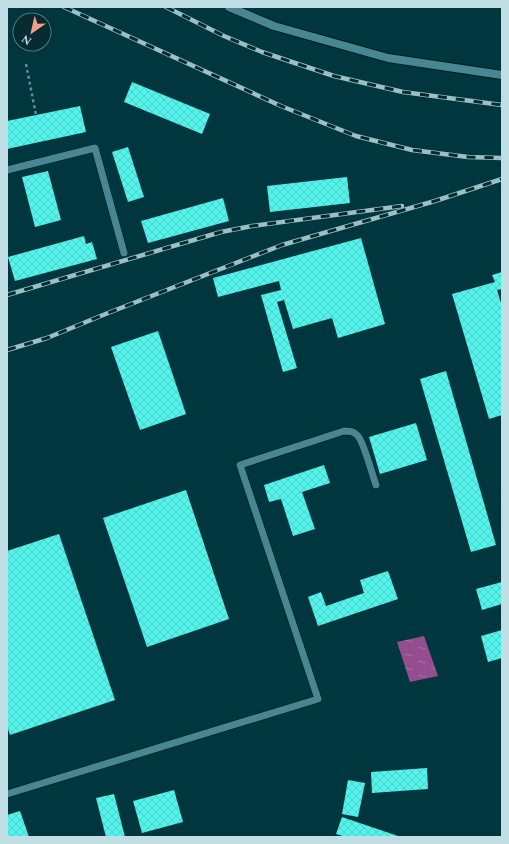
<svg xmlns="http://www.w3.org/2000/svg" width="509" height="844" font-family="Spectral,serif">
  <style>
    .water { fill: url(#water-ripples) }
    .building { fill: url(#building-cross-hatch) }
    .lines { fill: none; stroke-linecap: round; stroke-linejoin: round }
    .lane-casing { stroke: #001d22; stroke-width: 8 }
    .street-casing { stroke: #001d22; stroke-width: 10 }
    .path { stroke: #618c93; stroke-width: 2.5; stroke-dasharray: 3 3; stroke-linecap: butt }
    .lane { stroke: #488792; stroke-width: 7 }
    .street { stroke: #488792; stroke-width: 8 }
    .rail-casing { stroke: #9bbfc5; stroke-width: 4.5 }
    .rail { stroke: #082b31; stroke-width: 3; stroke-dasharray: 9; stroke-linecap: butt }
  </style>
  <defs>
    <pattern id="water-ripples" width="26" height="14" patternUnits="userSpaceOnUse"><rect width="26" height="14" fill="#964d90"/><path d="M2 4q2-2 4 0t4 0M15 11q2-2 4 0t4 0" fill="none" stroke="#a76fa5"/></pattern>
    <pattern id="building-cross-hatch" width="8" height="8" patternUnits="userSpaceOnUse"><rect width="8" height="8" fill="#53f3eb"/><path d="M0 0l8 8M0 8l8-8" fill="none" stroke="#4ed0ca"/></pattern>
  </defs>
  <rect width="100%" height="100%" fill="#00373f"/>
  <path class="water" d="M424,636L438,676L410,682L397,642Z"/>
  <g class="building">
    <path d="M132,82L210,114L202,134L124,102Z"/>
    <path d="M80,106L86,132L7,149V121Z"/>
    <path d="M128,147L144,197L128,202L112,152Z"/>
    <path d="M48,171L61,220L35,227L22,177Z"/>
    <path d="M347,177L350,203L270,212L267,186Z"/>
    <path d="M223,198L229,221L148,243L141,221Z"/>
    <path d="M84,236L86,244L92,242L97,259L15,281L8,257Z"/>
    <path d="M361,238L385,324L338,338L332,318L293,329L284,300L277,302L297,368L283,372L261,295L281,290L279,281L218,297L213,278Z"/>
    <path d="M502,272V289L497,290L502,306V415L489,419L452,294L495,282L492,275Z"/>
    <path d="M158,331L186,414L140,430L111,347Z"/>
    <path d="M446,371L496,545L471,552L420,379Z"/>
    <path d="M416,423L427,460L380,474L369,437Z"/>
    <path d="M324,465L330,483L302,492L315,529L293,536L281,499L269,502L264,485Z"/>
    <path d="M186,490L229,619L147,647L103,518Z"/>
    <path d="M59,534L115,700L10,735L7,726V551Z"/>
    <path d="M388,571L398,599L318,626L308,597L321,592L326,606L364,593L360,580Z"/>
    <path d="M502,582V604L482,610L476,589Z"/>
    <path d="M502,630V658L488,662L481,636Z"/>
    <path d="M427,768L428,789L372,793L371,772Z"/>
    <path d="M348,780L365,783L358,817L342,814Z"/>
    <path d="M174,790L183,822L142,833L133,801Z"/>
    <path d="M114,794L125,837H106L96,798Z"/>
    <path d="M20,811L29,837H7V815Z"/>
    <path d="M342,817L401,837H346L336,834Z"/>
  </g>
  <g class="lines">
    <defs>
      <g id="lane">
        <path d="M7,170L95,148L124,253"/>
        <path d="M7,794L318,699L240,465L344,431C350,431 354,431 358,436C364,443 372,474 376,485"/>
      </g>
      <path id="street" d="M229,7L274,26L388,58L502,75"/>
    </defs>
    <use href="#lane" class="lane-casing"/>
    <use href="#street" class="street-casing"/>
    <path class="path" d="M26,64L36,115"/>
    <use href="#lane" class="lane"/>
    <use href="#street" class="street"/>
    <defs>
      <g id="rail">
        <path d="M64,7L281,106L356,136L412,150L468,157L502,158"/>
        <path d="M166,7L224,36L262,52L334,76L403,92L502,105"/>
        <path d="M7,295L221,232L252,226L402,206"/>
        <path d="M7,350L47,338L108,313L282,245L435,201L502,179"/>
      </g>
    </defs>
    <use href="#rail" class="rail-casing"/>
    <use href="#rail" class="rail"/>
  </g>
  <rect width="509" height="844" fill="none" stroke="#c0dfe5" stroke-width="16"/>
  <g transform="translate(32 32) rotate(214)"><circle r="19" fill="#082b31" stroke="#527379"/>
  <path d="M0-3L7 15L0 10L-7 15Z" fill="#f59d8e"/>
  <text y="-6" font-size="11" font-weight="bold" text-anchor="middle" fill="#c0dfe5">N</text>
  </g>
</svg>
